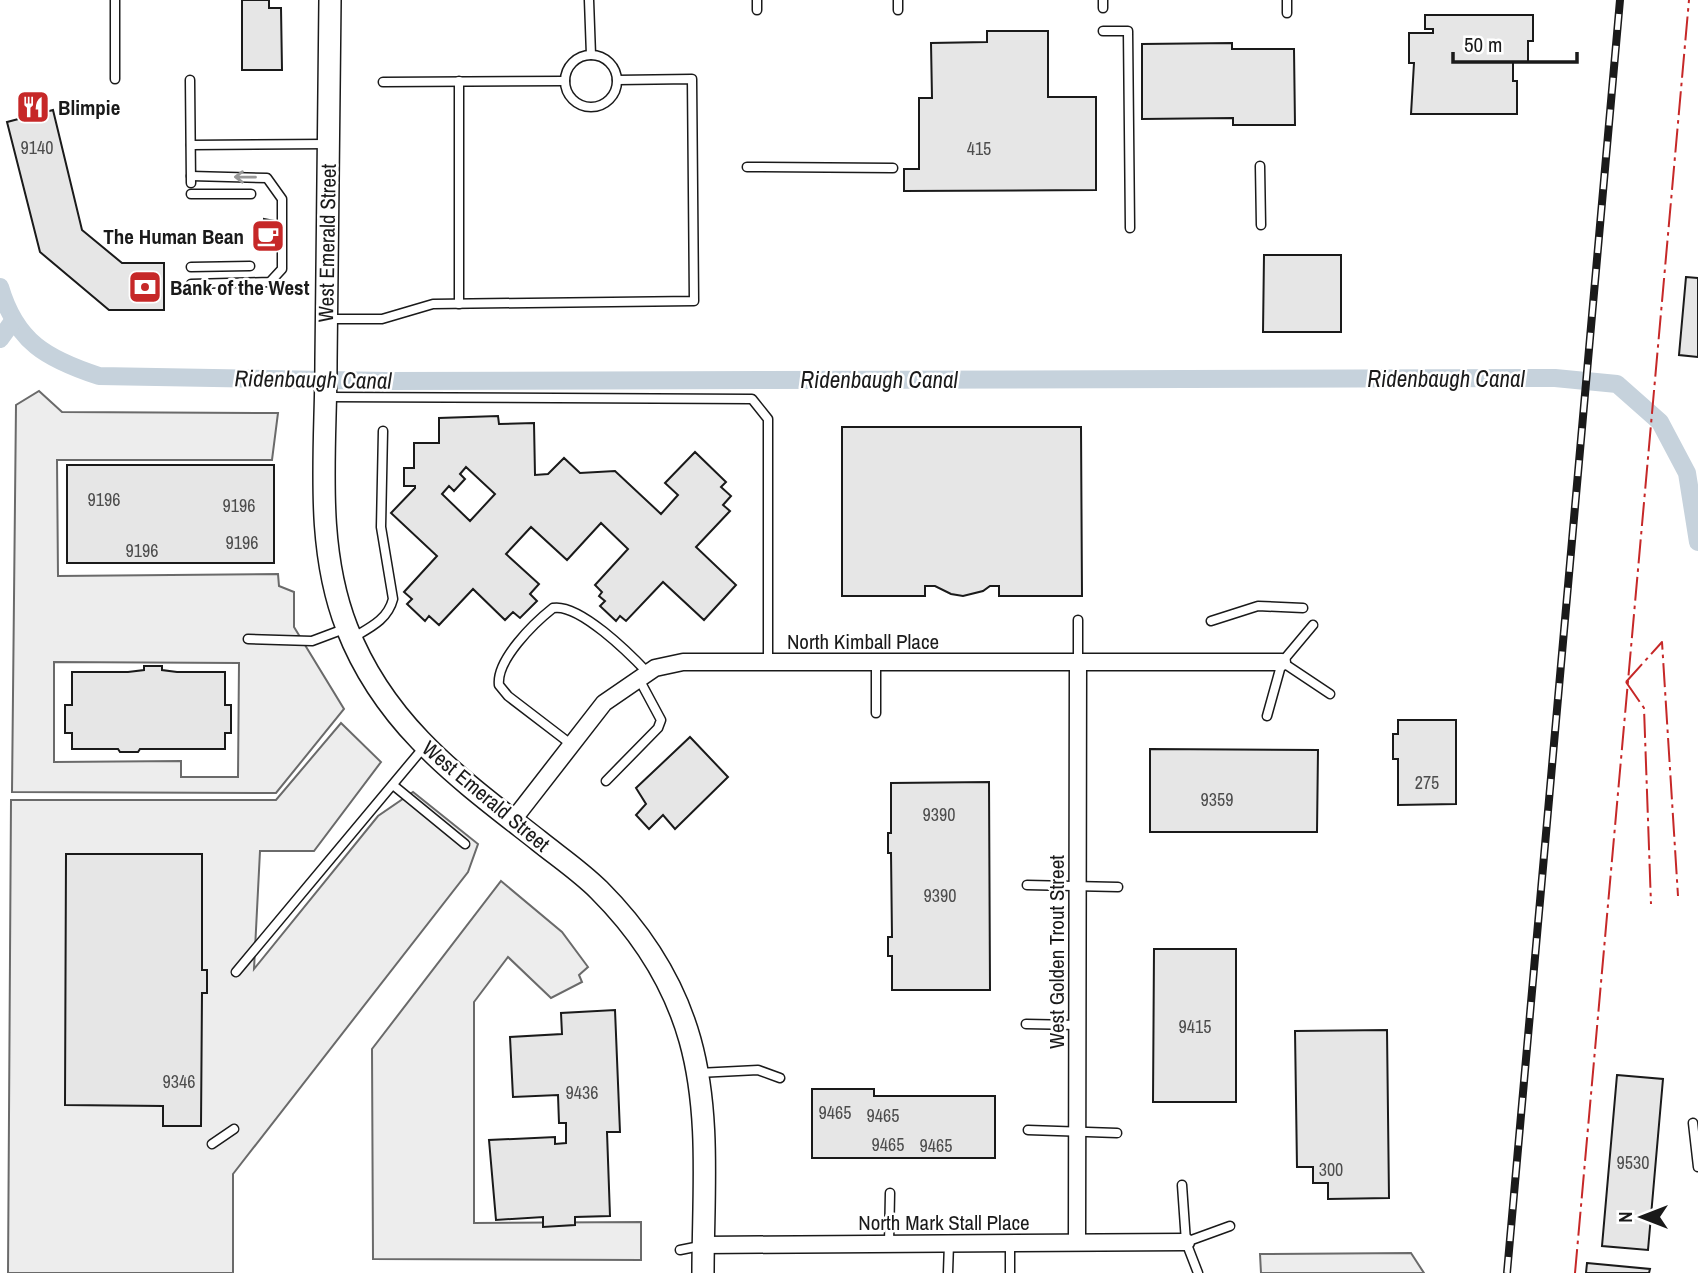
<svg xmlns="http://www.w3.org/2000/svg" width="1698" height="1273" font-family="'Archivo Narrow',sans-serif">
  <style>
    .parking { fill: #ededed; stroke: #6a6a6a; stroke-width: 2; fill-rule: evenodd }
    .lines { fill: none; stroke-linecap: round; stroke-linejoin: round }
    .canal { stroke: #c6d2dc; stroke-width: 18 }
    .building { fill: #e6e6e6; stroke: #1a1a1a; stroke-width: 2; fill-rule: evenodd }
    .service-casing { stroke: #1a1a1a; stroke-width: 11 }
    .minor-casing { stroke: #1a1a1a; stroke-width: 19 }
    .secondary-casing { stroke: #1a1a1a; stroke-width: 24 }
    .service { stroke: #fff; stroke-width: 8 }
    .minor { stroke: #fff; stroke-width: 16 }
    .secondary { stroke: #fff; stroke-width: 21 }
    .rail-casing { stroke: #1a1a1a; stroke-width: 8 }
    .rail { stroke: #fff; stroke-width: 5; stroke-dasharray: 16; stroke-linecap: butt }
    .power { stroke: #c62828; stroke-width: 2; stroke-dasharray: 24 5 3.5 5; stroke-linecap: butt }
    .oneway { stroke: #989898 }
    .labels { text-anchor: middle; dominant-baseline: central; stroke-width: 5; stroke-linejoin: round; paint-order: stroke }
    .number-label { font-size: 18px; fill: #4d4d4d }
    .poi-label { font-size: 21px; font-weight: bold; fill: #1a1a1a; stroke: #fff; text-anchor: start }
    .street-label { font-size: 21px; fill: #1a1a1a; stroke: #fff }
    .water-label { font-size: 23px; font-style: italic; fill: #1a1a1a; stroke: #fff }
  </style>
  <rect width="100%" height="100%" fill="#fff"/>
  <g class="parking">
    <path d="M39,391L62,412L278,413L272,460H57L58,576L278,574L279,586L294,592V627L344,709L276,793L12,792L16,405ZM54,662L239,663L238,777H181V761L54,762Z"/>
    <path d="M341,723L381,762L314,851H260L254,969L378,816L413,792L478,844L468,872L233,1174V1273H8L11,800H276Z"/>
    <path d="M501,881L562,932L588,967L579,975L582,982L551,998L508,957L474,1002V1223L641,1222V1260L373,1259L372,1049Z"/>
    <path d="M1411,1253L1424,1273H1261L1260,1254Z"/>
  </g>
  <g class="lines">
    <g class="canal">
      <path d="M0,287C16,342 47,359 99,376L386,381L1555,378L1617,384L1660,422L1687,473L1698,542"/>
      <path d="M0,339L13,321"/>
    </g>
  </g>
  <g class="building">
    <path d="M242,0H269V8H281L282,70H242Z"/>
    <path d="M1425,15H1533V41H1528V62H1513V81H1517V114H1411L1414,63H1409V33H1433V29H1425Z"/>
    <path d="M987,31H1048V97H1096V190L904,191V169H919V98H932L931,43L987,42Z"/>
    <path d="M1232,43V49H1294L1295,125H1233V118L1142,119V44Z"/>
    <path d="M53,110L82,230L122,263H164V310H109L40,252L7,122Z"/>
    <path d="M264,219L275,221L273,245L263,244Z"/>
    <path d="M1264,255H1341V332H1263Z"/>
    <path d="M1686,277L1698,278V357L1679,355Z"/>
    <path d="M498,416L499,424L534,423L535,475L548,474L564,458L580,473L615,471L661,514L678,495L665,483L695,452L726,482L721,487L731,496L723,505L730,511L696,547L736,585L704,620L663,582L626,621L620,616L616,621L600,606L605,601L599,596L602,592L595,585L628,549L601,523L567,560L531,527L506,554L539,584L530,594L537,601L520,618L513,612L505,620L473,589L439,625L429,616L425,621L407,604L412,599L404,592L437,556L391,513L415,488V486H404V468H414V443H439V418ZM466,467L495,494L470,521L442,494L449,486L454,491L465,479L460,474Z"/>
    <path d="M842,427H1081L1082,596H999V586H990L983,591L963,596L951,594L935,586H925V596H842Z"/>
    <rect x="67" y="465" width="207" height="98"/>
    <path d="M144,666H162V670L177,672H225V705H231V733H225V749H140L138,752H120L118,749H72V733H65V705H72V672H128L144,670Z"/>
    <path d="M1398,720H1456V804L1398,805V759H1393V734H1398Z"/>
    <path d="M690,737L728,777L675,829L663,815L649,829L636,815L646,804L636,788Z"/>
    <path d="M1150,749L1318,750L1317,832H1150Z"/>
    <path d="M989,782L990,990H892V956H888V937H892L891,853H888V833H891V783Z"/>
    <path d="M66,854H202V970H207V993H202L201,1126H163V1106L65,1105Z"/>
    <path d="M1154,949H1236V1102H1153Z"/>
    <path d="M615,1010L620,1132H607L610,1216L575,1217V1225L543,1227V1217L496,1220L489,1140L555,1137V1144L566,1143V1123H559L558,1095L513,1097L510,1037L562,1034L561,1013Z"/>
    <path d="M1387,1030L1389,1198L1328,1199V1183H1313V1167H1297L1295,1031Z"/>
    <path d="M1617,1075L1663,1079L1648,1250L1602,1246Z"/>
    <path d="M812,1089H874V1096H995V1158H812Z"/>
    <path d="M1587,1263L1650,1269L1649,1273H1586Z"/>
  </g>
  <g class="lines">
    <defs>
      <g id="service">
        <path d="M115,0V79"/>
        <path d="M589,0L591,55"/>
        <path d="M757,0V10"/>
        <path d="M1103,0V8"/>
        <path d="M898,10V0"/>
        <path d="M1287,13V0"/>
        <path d="M1103,31H1128L1130,228"/>
        <circle cx="591" cy="81" r="26"/>
        <path d="M190,80L191,183"/>
        <path d="M459,81V304"/>
        <path d="M383,82L565,81"/>
        <path d="M191,145L328,144"/>
        <path d="M1260,166L1261,225"/>
        <path d="M747,167L893,168"/>
        <path d="M191,176L267,178L282,199V269L270,282L191,284"/>
        <path d="M191,194H251"/>
        <path d="M191,267L250,266"/>
        <path d="M329,319H382L433,304L694,301L692,79L617,80"/>
        <path d="M328,397L752,399L768,419V662"/>
        <path d="M1078,620V662"/>
        <path d="M1211,621L1258,606L1303,608"/>
        <path d="M1313,625L1282,662L1330,694"/>
        <path d="M354,637C371,627 388,619 393,599L381,527L383,431"/>
        <path d="M248,639L312,641L344,629"/>
        <path d="M876,662V713"/>
        <path d="M1267,716L1282,662"/>
        <path d="M572,745L508,696L499,685C496,660 534,623 553,608C579,603 630,654 648,673"/>
        <path d="M606,781L658,728L661,720L639,679"/>
        <path d="M393,785L465,844"/>
        <path d="M1027,885L1118,887"/>
        <path d="M236,972L424,747"/>
        <path d="M1026,1024L1077,1025"/>
        <path d="M698,1073L758,1070L780,1078"/>
        <path d="M1693,1123L1698,1167"/>
        <path d="M1028,1130L1117,1133"/>
        <path d="M212,1144L234,1129"/>
        <path d="M1182,1185L1186,1242L1230,1226"/>
        <path d="M1186,1242L1198,1273"/>
        <path d="M889,1243L890,1193"/>
        <path d="M680,1250L700,1246"/>
        <path d="M948,1273L949,1243"/>
        <path d="M1010,1273V1242"/>
      </g>
      <g id="minor">
        <path d="M513,820L604,703L655,668L683,662H1282"/>
        <path d="M1077,1242L1078,662"/>
        <path d="M703,1245L1186,1242"/>
      </g>
      <path id="secondary" d="M330,0C329,121 327,241 326,362C326,450 314,544 347,628C385,726 460,779 539,841C559,857 581,872 599,890C641,932 674,983 690,1040C711,1115 703,1196 703,1273"/>
    </defs>
    <use href="#service" class="service-casing"/>
    <use href="#minor" class="minor-casing"/>
    <use href="#secondary" class="secondary-casing"/>
    <use href="#service" class="service"/>
    <use href="#minor" class="minor"/>
    <use href="#secondary" class="secondary"/>
    <defs>
      <path id="rail" d="M1507,1273L1620,0"/>
    </defs>
    <use href="#rail" class="rail-casing"/>
    <use href="#rail" class="rail"/>
    <g class="power">
      <path d="M1626,682L1662,642L1678,896"/>
      <path d="M1626,682L1644,708L1651,904"/>
      <path d="M1575,1273L1689,0"/>
    </g>
  </g>
  <defs><path id="oneway-shaft" d="M-6 0H5M1.5-3L5.5 0L1.5 3" fill="none" stroke-width="1.6" stroke-linecap="round" stroke-linejoin="round" transform="scale(1.75)"/></defs>
  <use class="oneway" href="#oneway-shaft" transform="translate(245 177) rotate(-179)"/>
  <defs>
    <symbol id="restaurant-square" viewBox="-11 -11 22 22"><rect x="-9" y="-9" width="18" height="18" rx="4" fill="#c62828" stroke="#fff"/><path d="M-5-6h1v4h1v-4h1v4h1v-4h1v5L-1.5 .5V6h-2V.5L-5-1ZM5-6V6H3V1.5H1.5Q1.5-4 5-6Z" fill="#fff"/></symbol>
    <symbol id="cafe-square" viewBox="-11 -11 22 22"><rect x="-9" y="-9" width="18" height="18" rx="4" fill="#c62828" stroke="#fff"/><path d="M-5.5-4.5H6V0H3Q3 3.5 0 3.5H-2.5Q-5.5 3.5-5.5 0ZM3-3.2v2h1.7v-2ZM-6 4.5H4V6H-6Z" fill="#fff"/></symbol>
    <symbol id="bank-square" viewBox="-11 -11 22 22"><rect x="-9" y="-9" width="18" height="18" rx="4" fill="#c62828" stroke="#fff"/><path d="M-6-4H6V4H-6ZM0-2.3a2.3 2.3 0 1 0 0 4.6a2.3 2.3 0 1 0 0-4.6Z" fill="#fff"/></symbol>
  </defs>
  <g fill-rule="evenodd">
    <use href="#restaurant-square" x="14" y="88" width="38" height="38"/>
    <use href="#cafe-square" x="249" y="217" width="38" height="38"/>
    <use href="#bank-square" x="126" y="268" width="38" height="38"/>
  </g>
  <g class="labels">
    <g class="number-label">
      <text x="37" y="147">9140</text>
      <text x="979" y="148">415</text>
      <text x="104" y="499">9196</text>
      <text x="239" y="505">9196</text>
      <text x="242" y="542">9196</text>
      <text x="142" y="550">9196</text>
      <text x="1427" y="782">275</text>
      <text x="1217" y="799">9359</text>
      <text x="939" y="814">9390</text>
      <text x="940" y="895">9390</text>
      <text x="1195" y="1026">9415</text>
      <text x="179" y="1081">9346</text>
      <text x="582" y="1092">9436</text>
      <text x="835" y="1112">9465</text>
      <text x="883" y="1115">9465</text>
      <text x="888" y="1144">9465</text>
      <text x="936" y="1145">9465</text>
      <text x="1633" y="1162">9530</text>
      <text x="1331" y="1169">300</text>
    </g>
    <g class="poi-label">
      <text x="58" y="107">Blimpie</text>
      <text x="244" y="236" text-anchor="end">The Human Bean</text>
      <text x="170" y="287">Bank of the West</text>
    </g>
    <g class="street-label">
      <text transform="translate(327 243) rotate(-89)">West Emerald Street</text>
      <text x="863" y="641">North Kimball Place</text>
      <text transform="translate(486 796) rotate(40)">West Emerald Street</text>
      <text transform="translate(1056 952) rotate(-90)">West Golden Trout Street</text>
      <text x="944" y="1222">North Mark Stall Place</text>
    </g>
    <g class="water-label">
      <text x="1446" y="378">Ridenbaugh Canal</text>
      <text transform="translate(313 379) rotate(1)">Ridenbaugh Canal</text>
      <text x="879" y="379">Ridenbaugh Canal</text>
    </g>
  </g>
  <g transform="translate(1642 1217) rotate(270)" stroke="#ffffff" stroke-width="5" paint-order="stroke">
  <path d="M0-5L12 26L0 18L-12 26Z" fill="#1a1a1a"/>
  <text y="-10" font-size="19" font-weight="bold" text-anchor="middle" fill="#1a1a1a">N</text>
  </g>
  <path d="M1453 52v10h124v-10" fill="none" stroke="#1a1a1a" stroke-width="3.5"/>
  <text x="1464" y="52" font-size="21" fill="#1a1a1a" stroke="#ffffff" stroke-width="5" paint-order="stroke">50 m</text>
</svg>
